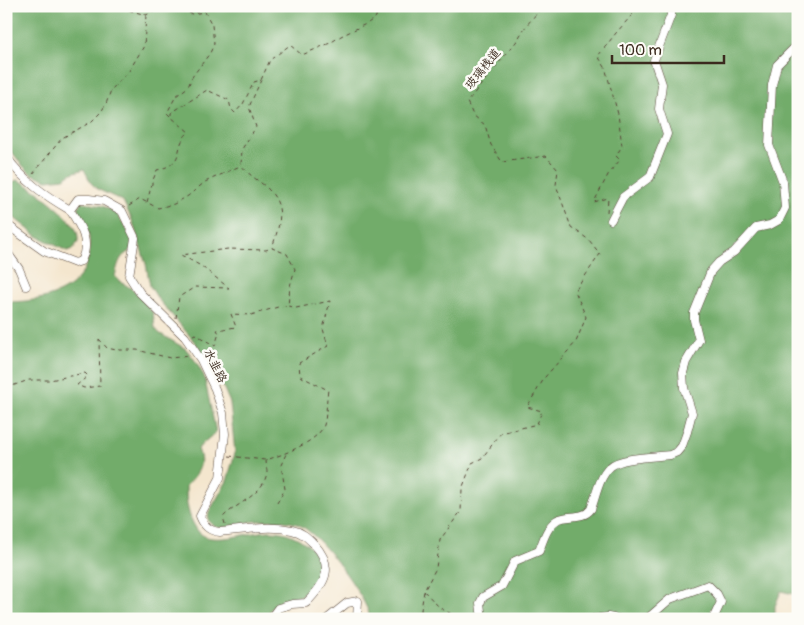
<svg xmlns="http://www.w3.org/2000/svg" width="804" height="625" font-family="Pangolin,'LXGW WenKai TC',sans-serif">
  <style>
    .forest { fill: #72ac6b; stroke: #566b44 }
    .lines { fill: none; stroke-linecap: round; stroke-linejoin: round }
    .minor-casing { stroke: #574638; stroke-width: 9 }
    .path { stroke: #574638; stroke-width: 1; stroke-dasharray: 4 4; stroke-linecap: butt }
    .minor { stroke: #fff; stroke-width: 8 }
    .labels { text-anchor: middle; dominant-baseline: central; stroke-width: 5; stroke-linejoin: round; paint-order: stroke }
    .street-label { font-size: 12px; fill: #3b2a1e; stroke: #fdfcf7 }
  </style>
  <rect width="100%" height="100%" fill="#fdfcf7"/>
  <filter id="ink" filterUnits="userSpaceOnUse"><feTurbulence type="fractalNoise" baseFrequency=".02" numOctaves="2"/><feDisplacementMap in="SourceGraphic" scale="10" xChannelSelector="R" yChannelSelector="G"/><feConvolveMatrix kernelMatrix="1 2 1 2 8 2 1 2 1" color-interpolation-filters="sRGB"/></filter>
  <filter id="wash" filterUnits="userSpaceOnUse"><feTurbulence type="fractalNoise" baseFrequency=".0096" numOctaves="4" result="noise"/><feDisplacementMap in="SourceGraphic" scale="20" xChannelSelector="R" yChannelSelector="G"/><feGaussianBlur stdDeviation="1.12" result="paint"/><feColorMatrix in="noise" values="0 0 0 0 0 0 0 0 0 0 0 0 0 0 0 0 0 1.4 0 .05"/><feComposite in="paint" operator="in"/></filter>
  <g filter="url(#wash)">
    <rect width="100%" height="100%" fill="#f4e6ce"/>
    <g class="forest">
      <path d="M6,6H798V595L781,591L775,606V619H367L369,613C361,591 318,531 297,524C283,519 258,520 243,523C236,525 228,528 220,528C215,528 212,524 208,520L209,512L227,481L235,453L230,403L221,382L195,342L158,299L150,286L146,264L132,220L123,201L97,189L91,183L84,169L72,173L64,178L47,180L30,173L22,165L6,144Z"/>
      <path d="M17,180C30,184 72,217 76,230C78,233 78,238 78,242L73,249L67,251L37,236L13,217L6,215V186Z"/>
      <path d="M81,202L102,206L116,212L135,242L134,249C119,256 119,261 115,276L118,280L135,291L153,313L155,328L159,333L186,349L194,359L204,376L216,432L202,444L198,449C205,466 197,474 186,486C186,500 187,511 193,523C195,526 197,531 200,533C212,546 253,531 271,531C286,531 298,537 309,546C315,551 322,561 321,569C316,608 275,590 265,619H6V302C50,302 94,289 89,236C88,226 80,218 78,208Z"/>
    </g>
  </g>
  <g filter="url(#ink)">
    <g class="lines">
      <defs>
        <g id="minor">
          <path d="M6,156C22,180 46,196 70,210"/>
          <path d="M611,220L623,197L650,177L667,134L659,109L662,84L654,60L671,15V6"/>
          <path d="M6,224L44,251L75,263L81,261C91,242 81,227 70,210L78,199H89L104,201L122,211L135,238L129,276L140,293L185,337L201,360L215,389L223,413L225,434L220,478L200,516C204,526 209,531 220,532C243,530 268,525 292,530C302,532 307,537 314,544C335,567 326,583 306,603L292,604L278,608L270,619"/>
          <path d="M6,251L19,269L26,286"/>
          <path d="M327,619L347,603L358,601L357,619"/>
          <path d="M482,619L480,603L483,597L502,586L515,561L539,551C543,541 547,526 557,520C568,514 583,520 591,509C596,496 599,477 610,467C620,457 655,457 670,455L677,452L682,446L687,432L692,413L684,388L683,373L686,362L699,340L694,320V313L711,271L719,262L734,252L756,228L770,225L779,220L785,208L783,182L769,145L772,85L777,65L798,44"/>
          <path d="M593,619L608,617L618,619"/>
          <path d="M647,619L670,599L708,585L717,594L721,602L713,619"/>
        </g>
      </defs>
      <use href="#minor" class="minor-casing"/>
      <g class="path">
        <path d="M123,6L125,9L146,15L167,6"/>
        <path d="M170,116L167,113L176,96L188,87L192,77L210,53L214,44L212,25L205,12L191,14L179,6"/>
        <path d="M33,174L62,138L91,122L101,112L106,104L111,90L129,71L144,46L146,15"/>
        <path d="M147,202L153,180L157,170C188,163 172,146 189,132L171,117V113L207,90L229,100L231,109L235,113L243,104L254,82L261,80L270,60L290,45L302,55L330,43L341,36L368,23L376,17L377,6"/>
        <path d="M129,206L140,199L158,208L174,204L188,196L205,182L240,166"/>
        <path d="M607,212L608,198L594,202L609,173L620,160L616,156L622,146L618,114L605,67L598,56L616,33L640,6"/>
        <path d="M176,318L179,297L195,287L229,288L201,266L181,255L228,249L266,250L271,248"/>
        <path d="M193,335L195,334L215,346L219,333L217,330L236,327L231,314L251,315L278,307L288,306"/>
        <path d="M99,339L107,348L116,350H137L170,358L190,356"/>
        <path d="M6,388L29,380H50L85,373L88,376L77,385L84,388L100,386L99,339"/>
        <path d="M229,456L265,460"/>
        <path d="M277,503L285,489L281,465L286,454"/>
        <path d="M225,524L223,517C238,502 264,495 267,472C267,469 266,464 266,460C282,455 318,442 324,425C327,414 326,401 328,390L300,376L299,363L328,346L323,329L330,301L296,308L288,306L290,286L295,269L287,254L272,248C280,223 287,206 265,186C256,179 248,174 241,165L242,149L256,127L249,107L261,80"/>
        <path d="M424,591L440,608L461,619"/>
        <path d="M423,619L421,610L424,591L436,568L440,540L461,511L462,489L472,463L482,458L501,433L537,424L542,411L527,407L545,377L576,342L586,317L575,291L600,254L589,240L571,227L556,185L558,170L546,156L502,162L491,145L485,125L473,115L467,102L516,42L526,26L543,6"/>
      </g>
      <use href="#minor" class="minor"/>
    </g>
  </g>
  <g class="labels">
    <g class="street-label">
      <text transform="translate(483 69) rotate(-51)">玻璃栈道</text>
      <text transform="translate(215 366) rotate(63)">水韭路</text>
    </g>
  </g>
  <rect width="804" height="625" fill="none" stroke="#fdfcf7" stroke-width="25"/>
  <path d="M612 55v8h112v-8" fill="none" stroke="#3b2a1e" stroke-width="2.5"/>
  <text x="619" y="55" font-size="15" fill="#3b2a1e" stroke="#fdfcf7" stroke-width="4" paint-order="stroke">100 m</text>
</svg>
